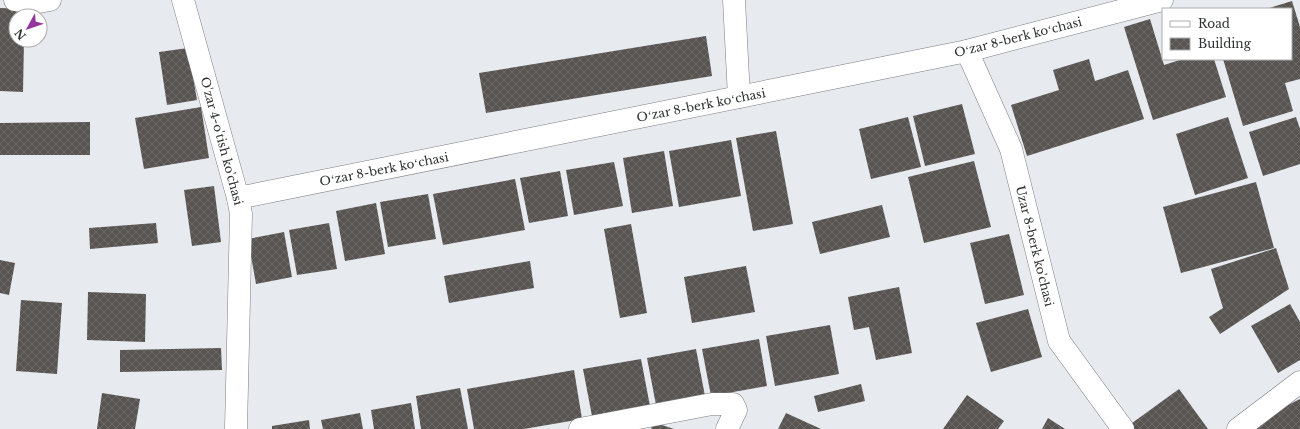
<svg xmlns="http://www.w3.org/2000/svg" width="1300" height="429" font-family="'Libre Baskerville',serif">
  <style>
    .building { fill: url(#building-cross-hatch) }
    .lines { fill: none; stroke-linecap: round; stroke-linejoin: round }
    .minor-casing { stroke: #7b7d82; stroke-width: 23 }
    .minor { stroke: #fff; stroke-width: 22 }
    .labels { text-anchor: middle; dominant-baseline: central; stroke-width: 4; stroke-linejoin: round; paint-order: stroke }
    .street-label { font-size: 12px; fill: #2f3132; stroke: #fff }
  </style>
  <defs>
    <pattern id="building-cross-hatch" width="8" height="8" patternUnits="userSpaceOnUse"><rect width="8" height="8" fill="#585451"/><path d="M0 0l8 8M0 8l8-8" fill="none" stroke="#6d6a68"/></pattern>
  </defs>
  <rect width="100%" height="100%" fill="#e7eaef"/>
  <g class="building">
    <path d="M1292,1L1300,27V79L1285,83L1293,111L1243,126L1223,59H1291V9H1266Z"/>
    <path d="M0,8L25,9V16H16V40H24L23,92L0,91Z"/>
    <path d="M1150,19L1164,65L1183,59H1214L1226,97L1153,120L1124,27Z"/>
    <path d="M706,36L712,76L486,113L479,73Z"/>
    <path d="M188,48L197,100L167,105L159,52Z"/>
    <path d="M1089,59L1095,81L1128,70L1144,119L1027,156L1011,105L1059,90L1053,70Z"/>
    <path d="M962,104L975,154L925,166L913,116Z"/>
    <path d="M201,107L209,158L144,169L135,118Z"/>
    <path d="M908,117L921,167L871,179L859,129Z"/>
    <path d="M1228,117L1248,178L1195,195L1176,134Z"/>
    <path d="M1296,117L1300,129V164L1263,176L1249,132Z"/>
    <path d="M90,122V155H0V123Z"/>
    <path d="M776,131L793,224L753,231L736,138Z"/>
    <path d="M731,140L741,196L679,207L669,151Z"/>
    <path d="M664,151L673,206L632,213L623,158Z"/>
    <path d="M974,161L991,227L924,243L908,177Z"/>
    <path d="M614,162L623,206L574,215L566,170Z"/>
    <path d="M560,171L568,216L529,223L520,178Z"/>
    <path d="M515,179L525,230L443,245L433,194Z"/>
    <path d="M1256,182L1274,248L1181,273L1163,207Z"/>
    <path d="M214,186L221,242L192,246L184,190Z"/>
    <path d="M428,194L436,239L388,247L380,202Z"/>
    <path d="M376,203L385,254L345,261L336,211Z"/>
    <path d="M882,205L890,237L820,254L812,222Z"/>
    <path d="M156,223L158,243L90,249L89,228Z"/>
    <path d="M329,223L337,269L297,275L289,230Z"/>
    <path d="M631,224L647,313L620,318L604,229Z"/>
    <path d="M284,232L292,277L256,284L248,239Z"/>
    <path d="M1009,234L1024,295L985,304L970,243Z"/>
    <path d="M1276,248L1289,289L1220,334L1209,317L1223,308L1211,269Z"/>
    <path d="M0,260L15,263L9,295L0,293Z"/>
    <path d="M530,261L534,288L449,303L444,276Z"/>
    <path d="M746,266L755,312L692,323L684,277Z"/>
    <path d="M899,287L912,353L876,360L869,327L854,330L848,297Z"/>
    <path d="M88,292L146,294L145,342L87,340Z"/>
    <path d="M21,300L62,303L57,374L16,371Z"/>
    <path d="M1290,304L1300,322V360L1278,373L1251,326Z"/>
    <path d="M1028,309L1042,357L991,372L976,323Z"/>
    <path d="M830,325L839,374L775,386L766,336Z"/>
    <path d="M759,339L767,386L711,396L702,349Z"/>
    <path d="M221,348L222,370L120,372V350Z"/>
    <path d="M696,349L705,396L656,405L647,358Z"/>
    <path d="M641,359L650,406L592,416L583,369Z"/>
    <path d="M574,370L582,419L524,429H474L467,389Z"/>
    <path d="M861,384L865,401L818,412L814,396Z"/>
    <path d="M460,388L468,429H421L416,396Z"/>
    <path d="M1179,389L1208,429H1130L1128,426Z"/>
    <path d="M102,393L140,399L135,429H97Z"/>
    <path d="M967,395L1004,421L998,429H943Z"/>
    <path d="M1300,399V429H1257L1254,422Z"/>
    <path d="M411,403L415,429H374L371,410Z"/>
    <path d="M360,413L363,429H323L321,420Z"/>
    <path d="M786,413L821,429H778Z"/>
    <path d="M1048,418L1065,429H1042Z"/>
    <path d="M309,420L310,429H272V426Z"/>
    <path d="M653,422L674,429H651Z"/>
  </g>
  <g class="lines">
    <defs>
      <g id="minor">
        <path d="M15,0L33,3L50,0"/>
        <path d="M183,0L238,198L241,214L236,429"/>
        <path d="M734,0L739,97"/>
        <path d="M967,51L1011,149L1059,341L1123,429"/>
        <path d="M238,198L967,51L1162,0"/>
        <path d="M580,429L712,404H733L736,410L727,429"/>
        <path d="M1238,429L1300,382"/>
      </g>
    </defs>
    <use href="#minor" class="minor-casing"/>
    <use href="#minor" class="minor"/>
  </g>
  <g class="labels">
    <g class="street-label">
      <text transform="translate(1018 37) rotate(-14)">Oʻzar 8-berk koʻchasi</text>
      <text transform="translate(701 105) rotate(-11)">Oʻzar 8-berk koʻchasi</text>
      <text transform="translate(222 141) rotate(75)">O'zar 4-o'tish ko'chasi</text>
      <text transform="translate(384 169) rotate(-11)">Oʻzar 8-berk koʻchasi</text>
      <text transform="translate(1035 246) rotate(76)">Uzar 8-berk ko'chasi</text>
    </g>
  </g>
  <rect x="1162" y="8" width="130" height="52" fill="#ffffff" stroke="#acadad"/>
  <rect x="1170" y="21" width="20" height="6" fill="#ffffff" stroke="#acadad"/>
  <text x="1198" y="28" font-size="12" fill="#2f3132">Road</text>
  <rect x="1170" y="38" width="20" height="12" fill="url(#building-cross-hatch)" stroke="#acadad"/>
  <text x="1198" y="48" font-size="12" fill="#2f3132">Building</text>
  <g transform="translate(28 28) rotate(230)"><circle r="19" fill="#ffffff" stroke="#acadad"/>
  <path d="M0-3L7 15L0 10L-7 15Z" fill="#96359d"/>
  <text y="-6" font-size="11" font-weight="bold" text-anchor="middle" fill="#2f3132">N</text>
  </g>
</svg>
